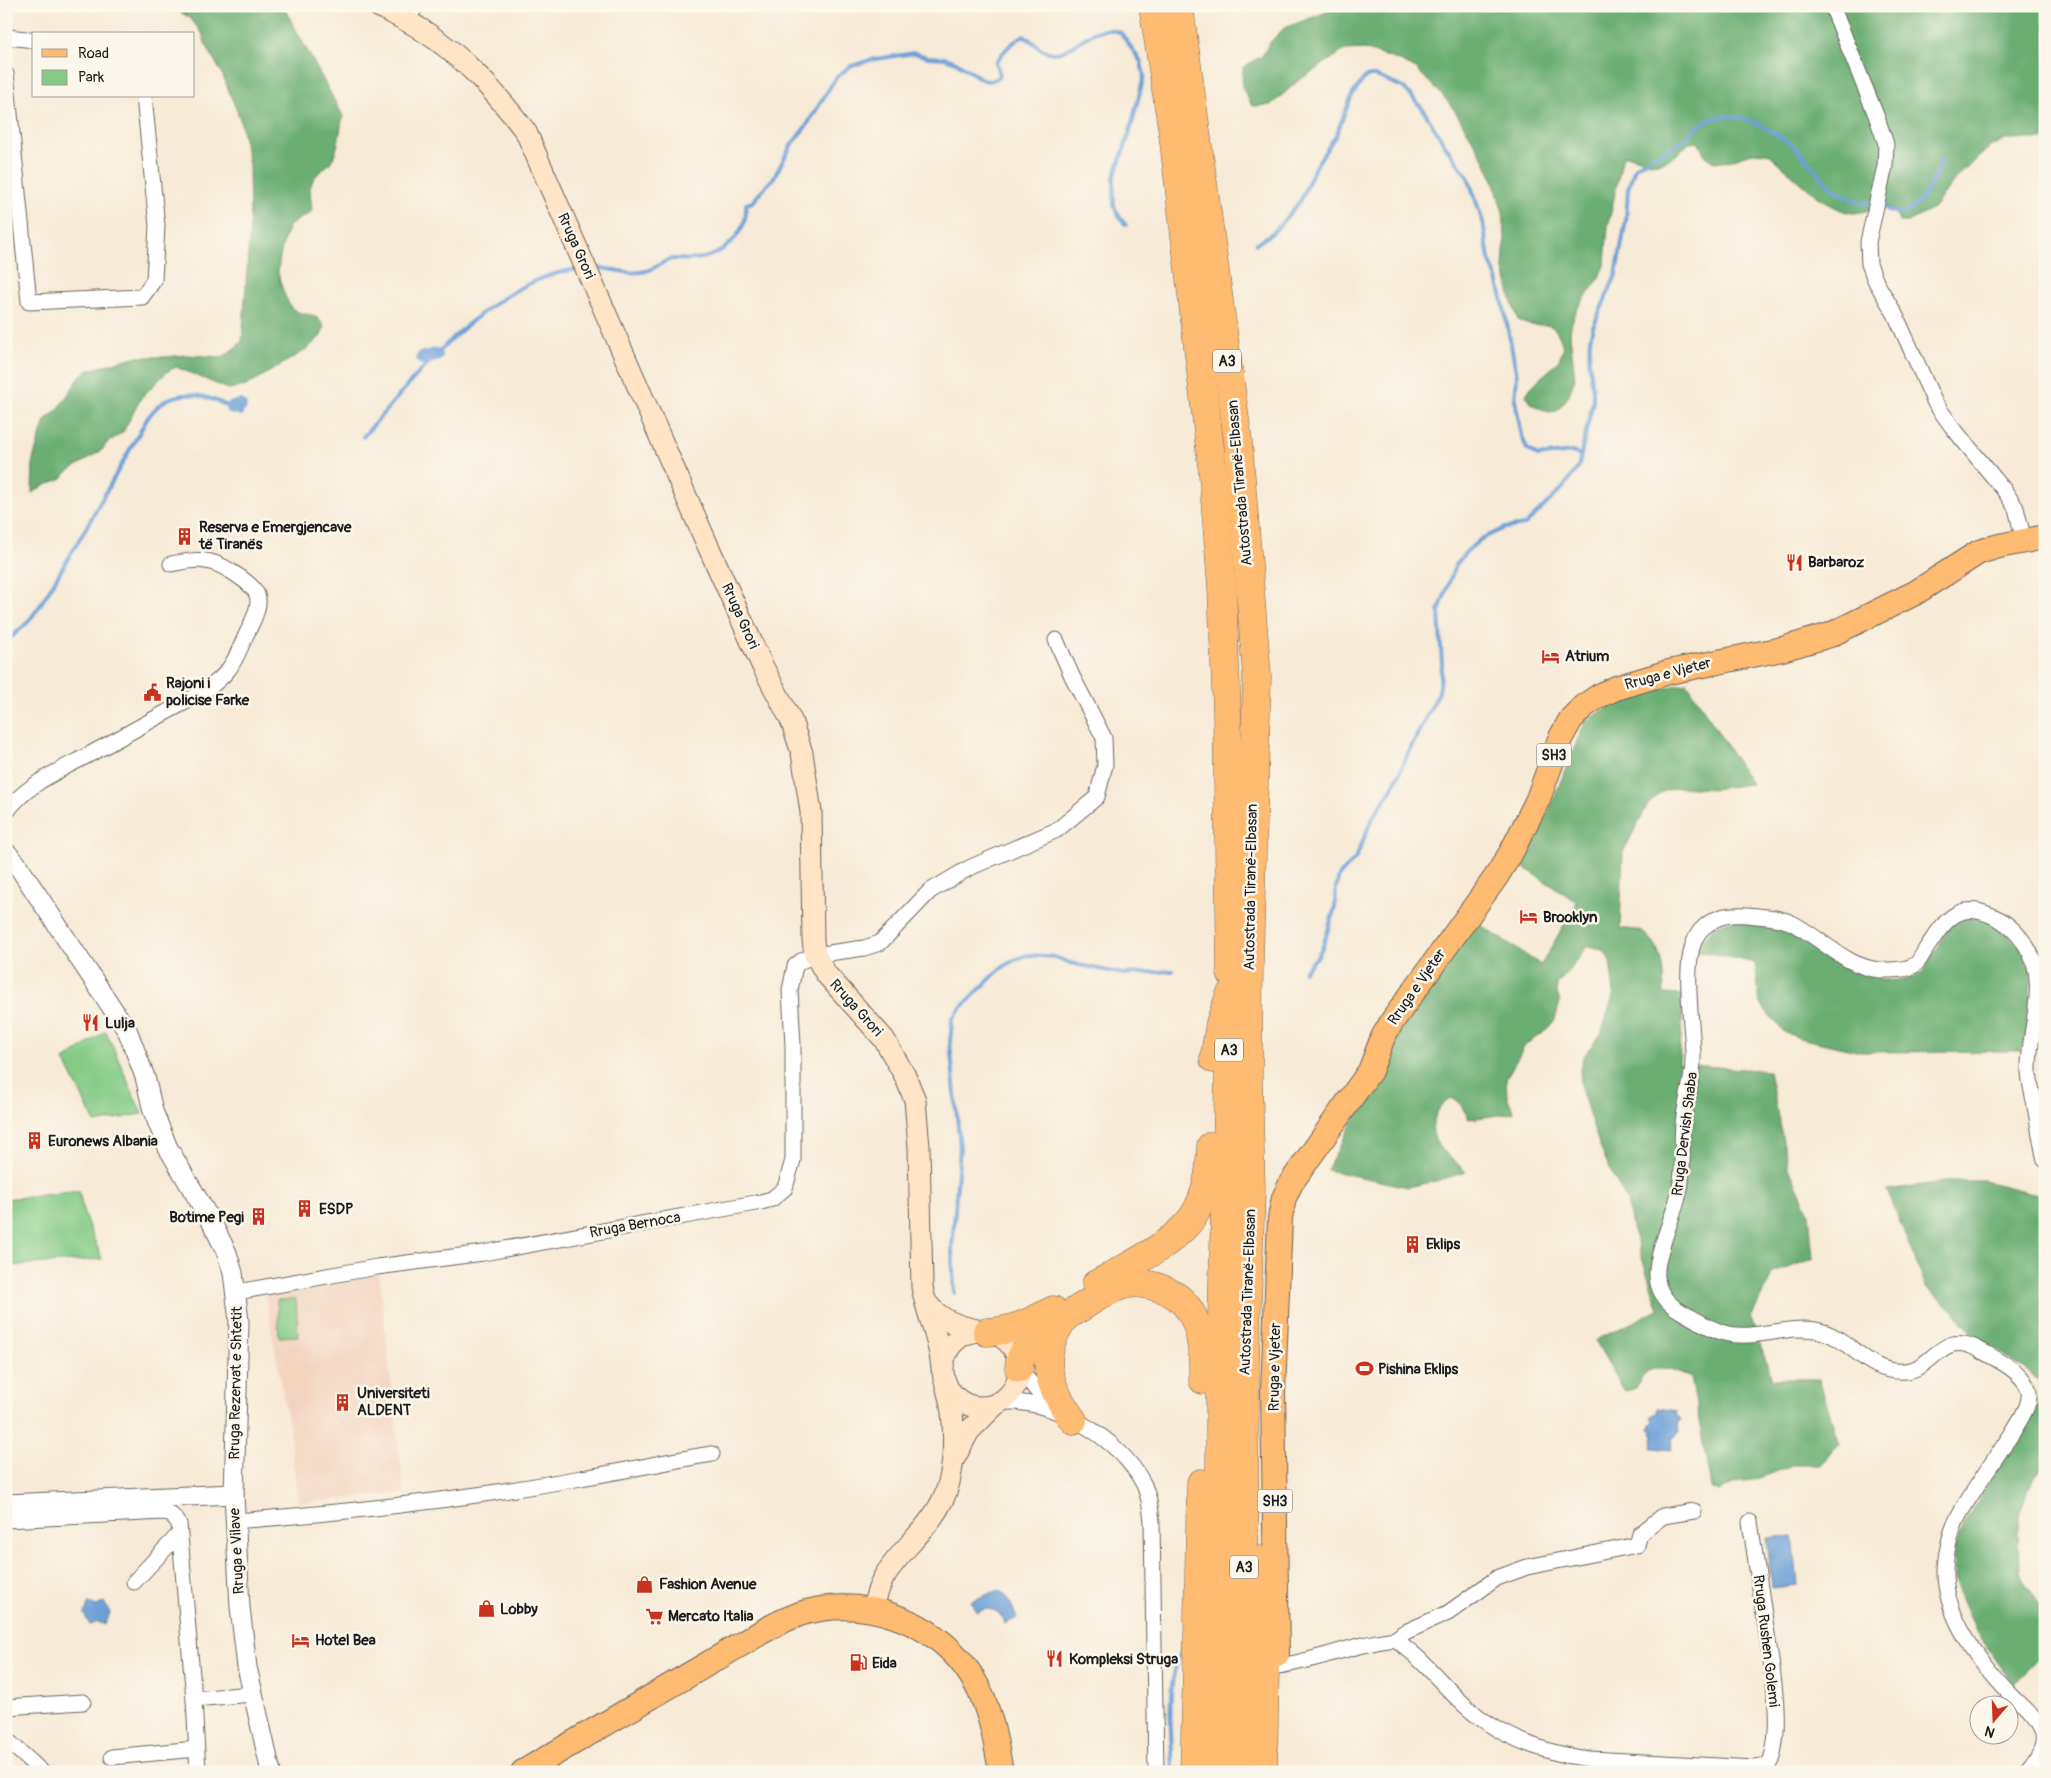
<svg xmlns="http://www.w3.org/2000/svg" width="2051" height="1778" font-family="Pangolin,sans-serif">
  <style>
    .built { fill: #f3d4bf }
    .green { fill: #83ca85; stroke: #507350 }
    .forest { fill: #6aae72; stroke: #436547 }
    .water { fill: #6da0d8; stroke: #445e7a }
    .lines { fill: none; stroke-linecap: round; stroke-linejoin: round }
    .stream { stroke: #6da0d8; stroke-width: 4 }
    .canal { stroke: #6da0d8; stroke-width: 14 }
    .minor-casing { stroke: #69645d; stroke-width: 17 }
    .tertiary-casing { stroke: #69645d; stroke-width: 21 }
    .secondary-casing { stroke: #69645d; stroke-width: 23 }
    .primary-casing { stroke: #69645d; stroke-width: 26 }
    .motorway-casing { stroke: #69645d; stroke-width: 29 }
    .minor { stroke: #fff; stroke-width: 15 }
    .tertiary { stroke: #fff; stroke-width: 19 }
    .secondary { stroke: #ffe4c6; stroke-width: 21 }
    .primary { stroke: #febb71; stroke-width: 24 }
    .motorway { stroke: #febb71; stroke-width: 28 }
    .labels { text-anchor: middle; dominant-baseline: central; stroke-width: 5; stroke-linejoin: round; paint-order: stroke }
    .shield { fill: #fbf7ec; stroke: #5f5e5a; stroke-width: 1 }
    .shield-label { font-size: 14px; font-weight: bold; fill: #1c1c1c }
    .street-label { font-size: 15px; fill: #1c1c1c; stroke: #fbf7ec }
    .poi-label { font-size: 15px; font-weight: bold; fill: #1c1c1c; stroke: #fbf7ec; text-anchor: start }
  </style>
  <rect width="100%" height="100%" fill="#fbf7ec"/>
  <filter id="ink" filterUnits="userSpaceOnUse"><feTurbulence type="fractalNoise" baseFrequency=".02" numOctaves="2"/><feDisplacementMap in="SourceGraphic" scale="10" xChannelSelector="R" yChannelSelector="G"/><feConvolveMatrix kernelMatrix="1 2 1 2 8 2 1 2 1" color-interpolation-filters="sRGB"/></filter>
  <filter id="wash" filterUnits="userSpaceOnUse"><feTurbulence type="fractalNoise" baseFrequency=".0096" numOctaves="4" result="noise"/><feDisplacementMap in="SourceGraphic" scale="20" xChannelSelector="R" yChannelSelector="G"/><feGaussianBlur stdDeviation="1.12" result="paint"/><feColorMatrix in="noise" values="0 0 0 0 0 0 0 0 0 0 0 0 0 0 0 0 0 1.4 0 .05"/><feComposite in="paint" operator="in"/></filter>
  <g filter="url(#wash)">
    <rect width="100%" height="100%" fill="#f7ead6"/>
    <path class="built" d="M379,1274L404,1493L298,1503L289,1426L265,1295Z"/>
    <g class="green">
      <path d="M106,1031L142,1114L95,1123L64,1060Z"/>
      <path d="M79,1191L84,1214L102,1259L6,1266V1199Z"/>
      <path d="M296,1299L298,1336L279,1337L277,1300Z"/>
    </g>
    <g class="forest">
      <path d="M169,6H283L343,116C340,129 339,146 333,158C330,164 325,168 320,172C306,183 311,196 312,211C305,218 296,219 290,226C284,232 279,261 278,270C278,278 287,305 293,309C305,318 315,309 324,327L321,336L307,349L246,386L228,389L176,367L168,371L141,398L123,432L107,443L102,450L67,472L61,479L43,486L32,493L33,459L45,420L59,408L81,375L89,370L134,357H165L187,355L223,357L242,342L250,226L249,164L240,119L223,76L205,43L202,33L190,18Z"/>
      <path d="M1336,6H2045V139H2006L1990,147L1954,180L1933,209L1908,222H1899C1891,191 1868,218 1847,212C1819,204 1792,173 1769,154C1749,146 1723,171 1709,159C1704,156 1701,147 1698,142L1689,143C1681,152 1664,166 1651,163C1641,160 1634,156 1623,156L1608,226L1605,263L1598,280L1577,309L1571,325L1570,334L1575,379L1568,397L1557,411L1548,412L1530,403L1526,395C1536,374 1570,365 1561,340C1559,335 1556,330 1552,327C1545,323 1540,326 1533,325C1528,325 1523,323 1518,320L1512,303L1503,266L1505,238L1503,212L1492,177L1485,161L1455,111L1444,97L1416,69L1400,61L1364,49L1345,50L1298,81L1271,105L1252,106L1242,87L1243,67L1262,56L1271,41L1284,28L1335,9Z"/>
      <path d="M1687,683L1751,784L1714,789L1676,787L1660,793L1647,806L1623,852L1620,928C1625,929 1631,929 1636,930C1663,937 1663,971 1664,994L1684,995L1679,1064L1769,1071L1788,1166L1809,1212L1813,1259L1773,1273L1751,1318L1772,1379H1819L1839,1444L1822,1465H1792L1754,1480L1736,1482L1719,1491L1711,1487L1691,1377C1664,1366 1651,1360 1634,1389L1624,1391L1595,1340L1659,1310L1632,1227L1627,1200L1613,1176L1600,1147L1582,1092L1580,1070L1583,1058L1588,1050L1601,1034L1614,993L1610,962L1606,953L1598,948L1587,946L1570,970L1557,984V993L1560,1002L1555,1020L1543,1033L1526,1044L1506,1078L1507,1096L1514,1113L1469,1119L1459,1102L1451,1098C1443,1102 1440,1106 1436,1115C1423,1141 1450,1155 1466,1172L1436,1181L1408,1187L1327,1170L1407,1018L1476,922L1541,965L1577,902L1520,865L1542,827L1585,722L1624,697Z"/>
      <path d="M1977,917L1998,926L2020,946L2031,971L2029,1017L2022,1051L1861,1052L1799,1038L1784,1032L1760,1004L1755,963L1695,950L1714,926L1742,918L1769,923L1793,932L1841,964L1881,980H1905L1923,972L1954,920Z"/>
      <path d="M1950,1181H1984L2045,1196V1466L2035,1474L2018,1517L2019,1572L2044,1612L2045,1652L2014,1683L1976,1631L1954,1581L1955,1544L1966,1519L2029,1420L2040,1400V1382L2027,1370L1975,1336L1954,1312L1926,1287L1887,1190Z"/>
    </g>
    <g class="water">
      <path d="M1657,1408L1677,1411L1676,1415L1681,1419L1678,1425L1679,1432H1677L1676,1436H1673L1671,1450L1652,1448L1654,1433H1652V1429H1649L1650,1424L1653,1422L1651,1416L1657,1413Z"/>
      <path d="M1793,1535L1798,1585L1772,1588L1767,1538Z"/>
      <path d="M996,1591C1008,1591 1012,1608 1017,1618L1005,1624C1001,1611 990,1605 977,1612L971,1601Z"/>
      <path d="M104,1602L110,1613L105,1625L98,1622L90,1625L84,1614L89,1603L97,1606Z"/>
    </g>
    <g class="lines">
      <g class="stream">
        <path d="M1885,208C1915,228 1932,180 1942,160"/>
        <path d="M1256,244L1274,232L1301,200L1315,167L1336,135L1352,95L1366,76H1376L1404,88L1422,108L1448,150L1468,177L1483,222L1489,259L1497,279L1502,298L1517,376L1515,401L1522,436L1527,449L1538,456L1572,452L1581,455"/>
        <path d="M593,268C610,267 629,276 646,271C656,269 664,259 674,259C681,259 687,260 694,259C716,258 735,244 744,223C746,218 746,210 746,204L753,202L762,190L773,179L792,144L807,125L835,79L849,67L870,60L914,53L928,57L945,58L956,62L983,80L990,81L998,78L1000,75L996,63C1003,50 1012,43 1024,35C1033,42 1043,53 1055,53C1074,53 1095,19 1121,33L1141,62L1144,76L1129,135L1114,177V206L1120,218L1126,225"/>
        <path d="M363,437C418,374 490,279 579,269"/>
        <path d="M6,642L28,622L39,607L78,542L147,419C154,409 165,398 178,396C198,391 225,403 241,414"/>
        <path d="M1304,971L1317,957L1323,946L1335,907L1336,887L1339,876L1356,858L1371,821L1395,783L1409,751L1439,692L1442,666L1439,611L1455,566L1466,552L1481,539L1505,528L1525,525L1562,489L1578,468L1593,401V391L1589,361L1590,339L1593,327L1616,275L1626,220L1628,189L1635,167C1649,158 1665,151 1679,143C1689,137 1695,126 1706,121C1730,111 1750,119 1771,131C1778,136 1787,140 1793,146C1819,170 1832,201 1871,203"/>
        <path d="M954,1293L952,1248L960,1147L950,1043L952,1020L958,1011L1000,969L1014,960L1027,955L1055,957L1070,963L1123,974L1173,971"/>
        <path d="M1173,1772C1172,1733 1163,1678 1186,1644"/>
      </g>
      <g class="canal">
        <path d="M423,358L436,355"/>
        <path d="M233,408L240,406"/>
      </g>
    </g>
  </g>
  <g filter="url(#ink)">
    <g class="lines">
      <defs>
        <g id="minor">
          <path d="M1832,6L1876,115L1886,144L1885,166L1868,242L1869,264L1876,282L1895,314L1935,403L1953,428L2004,490L2016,508L2024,541"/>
          <path d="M406,21L416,6"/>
          <path d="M6,39L8,37L34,40"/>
          <path d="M6,74L29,302L142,297L154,280L157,226L144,96"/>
          <path d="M6,813C25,784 63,769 92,753C120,738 148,722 176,707C194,697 215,687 228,670C237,659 242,642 249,629C264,598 262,591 232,572C209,557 196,559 171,564"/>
          <path d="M237,1292L377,1267L483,1253L761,1202L772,1199L785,1188L793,1160V1045L790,990L795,966L801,961L815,955L864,948L880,943L930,891L969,868L1057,830L1097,797L1105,765L1104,738L1072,676L1056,640"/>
          <path d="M1019,1368L1037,1391L1058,1409"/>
          <path d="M997,1403C1049,1395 1121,1438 1144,1485C1149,1496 1151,1510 1152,1522L1156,1772"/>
          <path d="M6,1520L164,1512C171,1513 175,1517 179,1524L194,1699L198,1772"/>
          <path d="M235,1521C351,1512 467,1499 581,1478C625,1471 668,1461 712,1454"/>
          <path d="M134,1582L179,1534"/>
          <path d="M1396,1639L1403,1633L1448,1613L1497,1578L1527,1567L1637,1545L1640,1534L1663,1516L1694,1511"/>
          <path d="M1278,1666C1318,1661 1355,1643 1396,1639C1403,1646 1412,1652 1419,1659C1441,1680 1460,1705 1486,1722C1515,1742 1554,1755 1590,1759L1755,1768L1768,1766C1786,1733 1770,1658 1765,1621C1760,1588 1755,1555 1750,1522"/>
          <path d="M194,1699L252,1694"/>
          <path d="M6,1707L83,1702"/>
          <path d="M6,1739L42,1772"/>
          <path d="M112,1757L196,1749"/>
          <path d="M2027,1772C2037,1761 2046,1745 2041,1731C2035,1716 2023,1707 2012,1696C1980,1663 1943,1616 1945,1568C1946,1551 1951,1530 1959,1515C1974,1489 1992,1463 2009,1438C2015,1428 2023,1417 2027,1406C2029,1401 2030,1394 2028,1388C2021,1370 1994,1358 1978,1349C1940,1329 1935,1369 1905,1371C1867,1375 1850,1335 1815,1330C1785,1325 1754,1341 1724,1333C1710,1329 1695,1319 1682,1312C1669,1305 1658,1293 1657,1277C1655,1254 1676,1212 1680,1188C1684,1167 1681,1145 1683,1124C1685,1102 1693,1081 1693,1060C1694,1026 1677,949 1704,927C1718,915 1730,914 1747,915C1762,917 1778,916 1792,923C1821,938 1846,967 1880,970C1891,970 1907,971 1916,964C1919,962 1924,952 1926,949C1943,924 1956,900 1990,915C2004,920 2016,931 2025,944C2051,981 2028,1028 2029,1070C2029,1082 2033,1094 2035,1106C2038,1124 2041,1142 2045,1160"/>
        </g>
        <g id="tertiary">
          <path d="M6,852L16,863L128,1032L145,1077L153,1111L168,1148L212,1223L227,1253L233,1273L239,1321L234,1494L240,1607L247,1667L271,1772"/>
          <path d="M6,1504L234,1494"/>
        </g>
        <g id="secondary">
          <path d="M378,6C393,14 409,21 422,30C465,57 496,93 526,132L704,537L762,665L791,720L802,753L811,812L813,940L815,955L826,974L884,1039L905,1076L915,1100L919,1147L922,1287C927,1315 940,1340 942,1369"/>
          <path d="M926,1302C940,1321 960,1327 982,1331"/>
          <circle cx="981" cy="1369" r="38"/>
          <path d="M955,1457L969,1431L997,1403"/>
          <path d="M872,1610C876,1599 878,1587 884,1577C900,1550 928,1530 942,1501C957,1473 956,1418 947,1389"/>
        </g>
        <g id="primary">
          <path d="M1277,1655L1273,1392L1280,1218L1284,1198L1291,1183L1370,1071L1383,1037L1393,1020L1496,877L1512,851L1538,799L1560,739L1571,719L1584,706L1599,696L1616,688L1669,672L1782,649L1830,635L1915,593L1979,552L1999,546L2045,537"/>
          <path d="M523,1772L767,1629C780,1622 792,1616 806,1612C864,1597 930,1619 966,1668C988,1697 995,1736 1001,1772"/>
        </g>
        <g id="motorway">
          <path d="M1153,6L1173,134L1213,474L1222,587L1227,713L1231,973"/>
          <path d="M1179,6L1238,441L1257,676L1249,961L1248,1078L1251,1190L1245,1362L1243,1772"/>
          <path d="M1214,1059L1220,1023L1230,995"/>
          <path d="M1096,1284C1127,1267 1181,1241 1197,1210C1208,1190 1210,1168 1211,1146"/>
          <path d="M1064,1319C1037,1356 1048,1386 1073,1420"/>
          <path d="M987,1332C1012,1331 1031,1322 1053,1310"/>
          <path d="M1019,1368C1020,1340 1055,1323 1075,1311C1092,1301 1110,1287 1130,1284C1140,1282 1150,1285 1160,1288C1200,1301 1204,1344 1203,1380"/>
          <path d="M1261,1560L1265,1668L1263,1772"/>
          <path d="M1198,1619L1201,1483"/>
          <path d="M1194,1772L1199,1602"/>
          <path d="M1220,1772V1387L1230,1038"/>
        </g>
      </defs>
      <use href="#minor" class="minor-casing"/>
      <use href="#tertiary" class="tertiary-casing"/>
      <use href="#secondary" class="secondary-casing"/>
      <use href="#primary" class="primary-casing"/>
      <use href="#motorway" class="motorway-casing"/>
      <use href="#minor" class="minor"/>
      <use href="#tertiary" class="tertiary"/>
      <use href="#secondary" class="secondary"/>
      <use href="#primary" class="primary"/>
      <use href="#motorway" class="motorway"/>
    </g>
  </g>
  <defs>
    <symbol id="building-bare" viewBox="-9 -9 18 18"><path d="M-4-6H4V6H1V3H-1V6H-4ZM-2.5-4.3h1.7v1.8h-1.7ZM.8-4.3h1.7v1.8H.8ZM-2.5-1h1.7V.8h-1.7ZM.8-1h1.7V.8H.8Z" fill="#c8321e" stroke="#fbf7ec" stroke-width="2.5" paint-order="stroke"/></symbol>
    <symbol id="restaurant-bare" viewBox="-9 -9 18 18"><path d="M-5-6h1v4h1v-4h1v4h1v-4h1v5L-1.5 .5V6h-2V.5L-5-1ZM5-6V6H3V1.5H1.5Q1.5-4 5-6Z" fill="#c8321e" stroke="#fbf7ec" stroke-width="2.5" paint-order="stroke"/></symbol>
    <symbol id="hotel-bare" viewBox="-9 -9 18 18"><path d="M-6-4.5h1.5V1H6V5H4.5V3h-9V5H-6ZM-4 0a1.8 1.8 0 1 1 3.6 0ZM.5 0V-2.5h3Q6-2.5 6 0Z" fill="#c8321e" stroke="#fbf7ec" stroke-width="2.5" paint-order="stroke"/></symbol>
    <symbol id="civic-bare" viewBox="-9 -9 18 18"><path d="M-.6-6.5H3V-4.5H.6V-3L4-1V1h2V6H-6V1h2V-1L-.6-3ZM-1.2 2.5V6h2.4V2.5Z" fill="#c8321e" stroke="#fbf7ec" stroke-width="2.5" paint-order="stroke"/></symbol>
    <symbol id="stadium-bare" viewBox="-9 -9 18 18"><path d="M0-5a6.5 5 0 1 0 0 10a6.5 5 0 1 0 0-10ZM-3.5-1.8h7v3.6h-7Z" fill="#c8321e" stroke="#fbf7ec" stroke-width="2.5" paint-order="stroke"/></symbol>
    <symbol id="shop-bare" viewBox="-9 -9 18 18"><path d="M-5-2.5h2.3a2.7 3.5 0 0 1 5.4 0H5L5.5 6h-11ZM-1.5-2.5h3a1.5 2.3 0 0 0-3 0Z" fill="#c8321e" stroke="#fbf7ec" stroke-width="2.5" paint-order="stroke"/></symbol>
    <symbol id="supermarket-bare" viewBox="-9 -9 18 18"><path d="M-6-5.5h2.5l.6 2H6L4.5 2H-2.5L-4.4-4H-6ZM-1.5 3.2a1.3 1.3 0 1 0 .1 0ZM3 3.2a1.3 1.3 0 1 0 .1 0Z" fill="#c8321e" stroke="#fbf7ec" stroke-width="2.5" paint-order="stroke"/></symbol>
    <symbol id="fuel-bare" viewBox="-9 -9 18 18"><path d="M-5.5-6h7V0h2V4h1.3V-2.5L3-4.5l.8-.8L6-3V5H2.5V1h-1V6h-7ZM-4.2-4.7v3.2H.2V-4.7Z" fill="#c8321e" stroke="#fbf7ec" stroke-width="2.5" paint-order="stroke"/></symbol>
  </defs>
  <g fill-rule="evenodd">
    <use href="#building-bare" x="172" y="524" width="25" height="25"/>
    <use href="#restaurant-bare" x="1782" y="550" width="25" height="25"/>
    <use href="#hotel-bare" x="1538" y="644" width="25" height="25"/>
    <use href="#civic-bare" x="140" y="680" width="25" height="25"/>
    <use href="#hotel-bare" x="1516" y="904" width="25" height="25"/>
    <use href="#restaurant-bare" x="78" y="1010" width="25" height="25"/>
    <use href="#building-bare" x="22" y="1128" width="25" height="25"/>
    <use href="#building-bare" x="292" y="1196" width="25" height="25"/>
    <use href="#building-bare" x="246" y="1204" width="25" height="25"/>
    <use href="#building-bare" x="1400" y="1232" width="25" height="25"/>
    <use href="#stadium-bare" x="1352" y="1356" width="25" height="25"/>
    <use href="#building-bare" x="330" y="1390" width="25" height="25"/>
    <use href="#shop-bare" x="632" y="1572" width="25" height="25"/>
    <use href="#shop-bare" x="474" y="1596" width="25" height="25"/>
    <use href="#supermarket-bare" x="642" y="1604" width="25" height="25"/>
    <use href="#hotel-bare" x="288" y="1628" width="25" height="25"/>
    <use href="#restaurant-bare" x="1042" y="1646" width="25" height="25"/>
    <use href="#fuel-bare" x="846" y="1650" width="25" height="25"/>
  </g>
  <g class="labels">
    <g class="shield">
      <rect x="1213" y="349.5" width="28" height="23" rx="4"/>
      <rect x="1536.5" y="743.5" width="35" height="23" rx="4"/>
      <rect x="1215" y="1038.5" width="28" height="23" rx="4"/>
      <rect x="1257.5" y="1489.5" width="35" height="23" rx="4"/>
      <rect x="1230" y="1555.5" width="28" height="23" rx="4"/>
    </g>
    <g class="shield-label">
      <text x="1227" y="361">A3</text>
      <text x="1554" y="755">SH3</text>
      <text x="1229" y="1050">A3</text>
      <text x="1275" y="1501">SH3</text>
      <text x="1244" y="1567">A3</text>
    </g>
    <g class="street-label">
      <text transform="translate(576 246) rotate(66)">Rruga Grori</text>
      <text transform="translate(1240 483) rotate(-95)">Autostrada Tiranë-Elbasan</text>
      <text transform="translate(740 616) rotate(66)">Rruga Grori</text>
      <text transform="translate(1668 674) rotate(-15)">Rruga e Vjeter</text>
      <text transform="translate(1251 887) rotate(-89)">Autostrada Tiranë-Elbasan</text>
      <text transform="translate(1417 987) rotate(-55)">Rruga e Vjeter</text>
      <text transform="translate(856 1008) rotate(48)">Rruga Grori</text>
      <text transform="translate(1685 1134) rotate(-83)">Rruga Dervish Shaba</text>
      <text transform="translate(635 1225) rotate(-10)">Rruga Bernoca</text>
      <text transform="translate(1248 1292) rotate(-88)">Autostrada Tiranë-Elbasan</text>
      <text transform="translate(1275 1367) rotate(-89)">Rruga e Vjeter</text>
      <text transform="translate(236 1383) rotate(-89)">Rruga Rezervat e Shtetit</text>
      <text transform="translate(237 1551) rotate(-93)">Rruga e Vilave</text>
      <text transform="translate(1766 1641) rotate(83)">Rruga Rushen Golemi</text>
    </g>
    <g class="poi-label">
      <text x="199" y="527">Reserva e Emergjencave<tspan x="199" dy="17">të Tiranës</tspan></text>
      <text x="1808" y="562">Barbaroz</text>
      <text x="1565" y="656">Atrium</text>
      <text x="166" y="683">Rajoni i<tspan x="166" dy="17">policise Farke</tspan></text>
      <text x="1543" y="917">Brooklyn</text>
      <text x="105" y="1023">Lulja</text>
      <text x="48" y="1141">Euronews Albania</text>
      <text x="319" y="1209">ESDP</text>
      <text x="244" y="1217" text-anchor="end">Botime Pegi</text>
      <text x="1426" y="1244">Eklips</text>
      <text x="1378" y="1369">Pishina Eklips</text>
      <text x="357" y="1393">Universiteti<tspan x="357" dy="17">ALDENT</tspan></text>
      <text x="659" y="1584">Fashion Avenue</text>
      <text x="500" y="1609">Lobby</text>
      <text x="668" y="1616">Mercato Italia</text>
      <text x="315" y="1640">Hotel Bea</text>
      <text x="1069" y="1659">Kompleksi Struga</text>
      <text x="872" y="1663">Eida</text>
    </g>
  </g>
  <rect width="2051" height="1778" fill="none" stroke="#fbf7ec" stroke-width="25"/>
  <rect x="32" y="32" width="162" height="65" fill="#fbf7ec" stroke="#a29f99"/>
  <rect x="42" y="49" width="25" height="8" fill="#febb71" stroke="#a29f99"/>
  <text x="78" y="58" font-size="15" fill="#1c1c1c">Road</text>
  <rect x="42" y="70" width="25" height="15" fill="#83ca85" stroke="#a29f99"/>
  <text x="78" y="82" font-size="15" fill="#1c1c1c">Park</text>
  <g transform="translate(1994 1720) rotate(199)"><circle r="24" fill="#fbf7ec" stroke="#a29f99"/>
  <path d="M0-4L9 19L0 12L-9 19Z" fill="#c8321e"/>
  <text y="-8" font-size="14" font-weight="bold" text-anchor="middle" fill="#1c1c1c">N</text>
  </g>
</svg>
